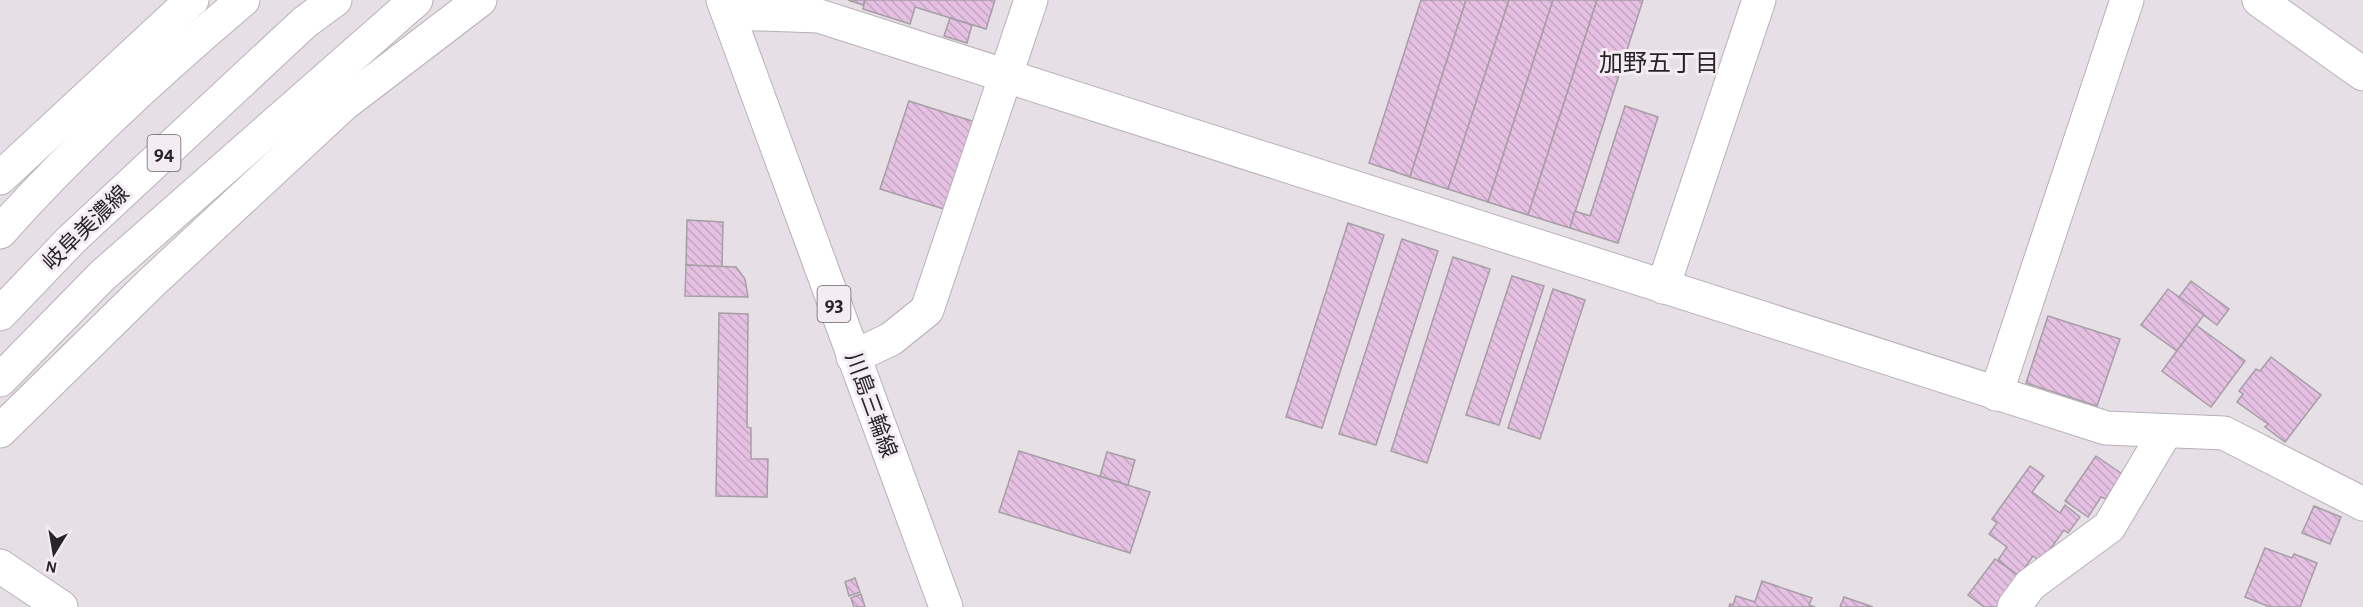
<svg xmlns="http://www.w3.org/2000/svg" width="2363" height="607" font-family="'Alegreya Sans','Noto Sans JP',sans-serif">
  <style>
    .building { fill: url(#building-back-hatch); stroke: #a59ea4; stroke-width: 1.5 }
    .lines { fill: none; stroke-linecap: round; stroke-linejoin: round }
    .street-casing { stroke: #b8b1b7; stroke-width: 35 }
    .primary-casing { stroke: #b8b1b7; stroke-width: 35 }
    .street { stroke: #fff; stroke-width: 33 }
    .primary { stroke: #fff; stroke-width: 33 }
    .labels { text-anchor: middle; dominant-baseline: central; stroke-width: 6; stroke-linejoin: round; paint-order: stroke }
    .shield { fill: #f4ecf3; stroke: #656165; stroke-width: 1.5 }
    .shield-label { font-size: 21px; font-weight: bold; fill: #282528 }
    .street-label { font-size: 22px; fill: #282528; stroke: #f4ecf3 }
    .neighbourhood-label { font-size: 24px; fill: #282528; stroke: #f4ecf3 }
  </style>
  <defs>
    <pattern id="building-back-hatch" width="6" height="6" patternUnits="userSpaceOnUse" patternTransform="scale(1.5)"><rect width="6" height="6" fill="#e5c0e2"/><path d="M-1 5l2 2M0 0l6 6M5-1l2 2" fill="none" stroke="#c4a5c2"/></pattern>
  </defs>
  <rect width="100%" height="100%" fill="#e6dfe6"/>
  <g class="building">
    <path d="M848,0H865L863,5Z"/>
    <path d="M865,0H995L986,29L915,7L910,24L863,9Z"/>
    <path d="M1421,0H1466L1410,177L1369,163Z"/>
    <path d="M1466,0H1509L1448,189L1410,177Z"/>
    <path d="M1509,0H1553L1488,202L1448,189Z"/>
    <path d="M1553,0H1597L1528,215L1488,202Z"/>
    <path d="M1597,0H1643L1570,228L1528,215Z"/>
    <path d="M950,18L972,25L967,43L944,36Z"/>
    <path d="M909,101L975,122L947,210L880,189Z"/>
    <path d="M1625,106L1658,117L1618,243L1570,228L1575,211L1590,216Z"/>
    <path d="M687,220L723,222L722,267L686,265Z"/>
    <path d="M1348,223L1384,235L1322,428L1286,417Z"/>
    <path d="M1402,239L1438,251L1376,445L1339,434Z"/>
    <path d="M1453,257L1490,269L1427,463L1391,451Z"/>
    <path d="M686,265L736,267L745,279L748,297L685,296Z"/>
    <path d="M1512,276L1544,286L1499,425L1466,415Z"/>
    <path d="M2191,281L2229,309L2217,325L2179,297Z"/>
    <path d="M1553,289L1585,300L1540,439L1508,428Z"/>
    <path d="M2168,289L2204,315L2177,351L2141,325Z"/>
    <path d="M719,313L748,314L747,427L751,428V459H768L767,497L716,496Z"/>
    <path d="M2048,316L2120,339L2097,406L2026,383Z"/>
    <path d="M2196,325L2245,361L2211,407L2162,371Z"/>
    <path d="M2271,357L2321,395L2285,442L2265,427L2268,424L2237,402L2243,394L2239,391L2256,369L2260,371Z"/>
    <path d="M1019,451L1150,492L1130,553L999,512Z"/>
    <path d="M1107,452L1135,460L1128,485L1100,476Z"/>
    <path d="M2096,456L2122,474L2106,499L2101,497L2088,517L2065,501Z"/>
    <path d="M2030,466L2044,476L2032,492L2060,513L2065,505L2080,517L2068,533L2064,530L2041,562L2033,556L2019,576L1998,560L2007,547L1989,534L1997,523L1992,519Z"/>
    <path d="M2314,506L2341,517L2330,544L2302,533Z"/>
    <path d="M2265,548L2292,558L2294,554L2317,563L2300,607H2270L2245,597Z"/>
    <path d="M1995,559L2019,576L1997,607H1984L1968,595Z"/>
    <path d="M855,578L860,592L849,596L845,582Z"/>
    <path d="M1762,581L1812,598L1809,605L1815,607H1729L1730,604L1733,605L1736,596L1755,602Z"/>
    <path d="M861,594L865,607H854L851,598Z"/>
    <path d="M1844,597L1873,607H1840Z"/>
  </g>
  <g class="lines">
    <defs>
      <g id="street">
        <path d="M2259,0L2363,74"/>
        <path d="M729,13L819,16L2106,428L2224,433L2363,504"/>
        <path d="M0,178L192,0"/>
        <path d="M1663,287L1759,0"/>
        <path d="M853,357L891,339L927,310L1031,0"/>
        <path d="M1996,394L2127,0"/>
        <path d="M0,431L151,283L344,104L480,0"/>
        <path d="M0,566L61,607"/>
        <path d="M2014,607L2030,585L2109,527L2166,431"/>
      </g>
      <g id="primary">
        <path d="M723,0L946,607"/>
        <path d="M0,232C74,149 158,72 243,0"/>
        <path d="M0,314L72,239L305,22L335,0"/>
        <path d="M0,380L103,275L416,0"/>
      </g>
    </defs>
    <use href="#street" class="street-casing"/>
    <use href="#primary" class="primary-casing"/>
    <use href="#street" class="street"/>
    <use href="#primary" class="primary"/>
  </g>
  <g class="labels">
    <g class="shield">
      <rect x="147.5" y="135" width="33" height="36" rx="4.5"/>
      <rect x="817.5" y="286" width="33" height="36" rx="4.5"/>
    </g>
    <g class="shield-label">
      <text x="164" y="153">94</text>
      <text x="834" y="304">93</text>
    </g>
    <g class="street-label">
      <text transform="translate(86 228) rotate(-44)">岐阜美濃線</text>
      <text transform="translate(871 405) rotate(70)">川島三輪線</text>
    </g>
    <g class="neighbourhood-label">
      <text x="1659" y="64">加野五丁目</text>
    </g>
  </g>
  <g transform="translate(54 553) rotate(191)" stroke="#f4ecf3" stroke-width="4.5" paint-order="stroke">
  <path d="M0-4.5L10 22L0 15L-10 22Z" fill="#282528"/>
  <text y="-9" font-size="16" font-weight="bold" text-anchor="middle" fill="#282528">N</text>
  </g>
</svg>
